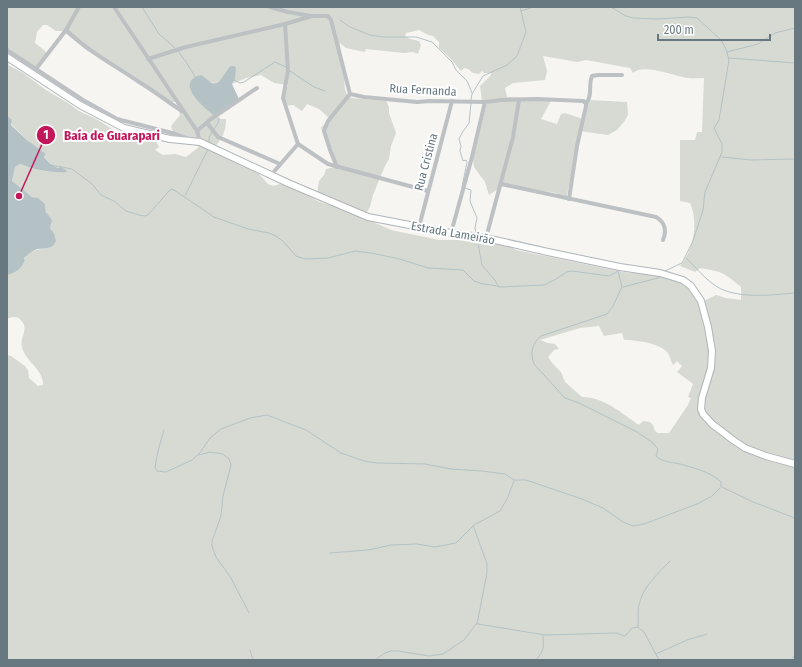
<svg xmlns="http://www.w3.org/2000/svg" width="802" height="667" font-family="'Fira Sans Condensed',sans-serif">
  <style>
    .green { fill: #d6dad2; fill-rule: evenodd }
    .water { fill: #b5c2c5 }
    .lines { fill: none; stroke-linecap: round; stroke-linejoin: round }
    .stream { stroke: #b5c2c5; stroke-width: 1 }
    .secondary-casing { stroke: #afb5b9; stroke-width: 8 }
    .street { stroke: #bdc1c4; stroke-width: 4 }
    .secondary { stroke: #fff; stroke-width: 6 }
    .labels { text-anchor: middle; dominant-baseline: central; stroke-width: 4; stroke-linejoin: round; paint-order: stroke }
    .street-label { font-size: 12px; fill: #677881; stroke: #fff }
    .leader { fill: none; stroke: #c2185b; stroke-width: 1.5 }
    .callout-dot { fill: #c2185b; stroke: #fff; stroke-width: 1.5 }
    .mark-label { font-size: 12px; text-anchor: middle; font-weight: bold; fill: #fff }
    .callout-label { font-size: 13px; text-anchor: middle; font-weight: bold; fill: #c2185b; stroke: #fff; stroke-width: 4; stroke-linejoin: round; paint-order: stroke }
  </style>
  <rect width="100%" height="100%" fill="#f6f5f2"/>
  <path class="green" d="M7,7H795V660H7V355L11,356L25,366L28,370L29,378L38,386L43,385C44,370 25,361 22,347C19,339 28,331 23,323C19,316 13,316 7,319V275C16,273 21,269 25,261L24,258C31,250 40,249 49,248L54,233L50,228C51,217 46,216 45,204C35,198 19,190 12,181L13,179L12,177L15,167L20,164C34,169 52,175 66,170L60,166L59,168C52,166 48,162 44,156L46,154C34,147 23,136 13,126C10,123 10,119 7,116ZM43,25H47L56,31H62L68,35L86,50L171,102H176L180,115L171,126L173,132L199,147L186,157L175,154L163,155L155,150L159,147L155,139L145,140L137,138L132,136L120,134L98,120L79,111L68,103L46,90L23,73L8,65L13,55L35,67L42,61L47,54L44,50L35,43L37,32ZM419,30L428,35L433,36L439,42V48L450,58L461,71L464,68L468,69L473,73L479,74L482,71L484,73H491V75L480,86L482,101L487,102L473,160L474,167L485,182L489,195L504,185L556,193L558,197L566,200L580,131L608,135L617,130L624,122L628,115L627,102L589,100L583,119L565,113L561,114L557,124L541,119L552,99L507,97L505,88L513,83L545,80L547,71L543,56L577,62L586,60L630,68L633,73C644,63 673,76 688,78C693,79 699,78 704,78L702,132H697L695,140H680V201L690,203C699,222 693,251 680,266L695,272L700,268C723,272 723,272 741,287V300L726,298L716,295L702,302L685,284L660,274H647L623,272L516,250L507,244L478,240H439L391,230L336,205C322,206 313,198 301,191C295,188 287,186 280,184L273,186L268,184L258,173L251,168L239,164L213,149C222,138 226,133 226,119H220L190,89V84L194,78L215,83L235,74V79L232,84L246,78L261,75L274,83L288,85L282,97L284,106L293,105L302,111L307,104L319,109L329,118L321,128L335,167L326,169L324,175L319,181L317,193L365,215L370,207L373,195L385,166L389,159L391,146L396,133L389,113V107L386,101L352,98C348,97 347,96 346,92C344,88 345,83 344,79C343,67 340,55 340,43L346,48L365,52L366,49L404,53L413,52L418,54L421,45L419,41L410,39L405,36L406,33ZM599,326L604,336L622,333L624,340C636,340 660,343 668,353C670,357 671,361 673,365L677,361L682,366L677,372L693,384L688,397L691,398L688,405L669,433H658L655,431L653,425L650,422L643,421L639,425C621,413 604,397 582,397L565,382L561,372L553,364L548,357L554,350L559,349L555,344L548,343L540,340L580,328Z"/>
  <g class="water">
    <path d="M231,66H234L236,68L235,79L232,84L239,99L215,116C205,109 173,82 201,75C205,77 208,81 212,83C221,86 225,70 231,66Z"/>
    <path d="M7,116L12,120L11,125L27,140L46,154L44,157C48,162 52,166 59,168L60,166L66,170L67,172C51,173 35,170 20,164L15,167L12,181L32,197L38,198L45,204L46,212L52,220L50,228L54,233L56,241C53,249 46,248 38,249C35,249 27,255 24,258L25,261C21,269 16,273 7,275Z"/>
  </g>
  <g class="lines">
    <g class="stream">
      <path d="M142,7L159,34L175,48"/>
      <path d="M611,7L626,16L633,18L657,19L689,17L697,18L721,40L726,49L729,60L719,120L714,128L722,144V152L705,192L703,210L693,241L682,263L665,271"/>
      <path d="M521,11L533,7"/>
      <path d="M340,20L350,27L370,35L383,37H416L432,42L452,62L456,70L467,81L472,93"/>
      <path d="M178,51L186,62L196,78"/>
      <path d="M727,52L758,44L775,33L795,28"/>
      <path d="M729,58L795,63"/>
      <path d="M290,71L314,87L325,91"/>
      <path d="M234,80L240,83L244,82L275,62L286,67"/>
      <path d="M471,100L472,94L483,76L507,65L517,56L526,32L520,7"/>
      <path d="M214,129L218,123L219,118"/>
      <path d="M209,144V137L212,132"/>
      <path d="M722,157L751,160L795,159"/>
      <path d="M51,165L72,169L92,184L101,195L114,201L126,211L139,215L145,216L149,214L168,192L171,189L174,190L214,217L248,229L269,233L276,236L283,241L296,256L305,259L328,258L355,251L371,253L400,259L428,268L463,270L474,281L483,284L492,285L501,287L544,285L556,279L567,272L572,271L609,276L618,271L622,287L613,306L607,314L541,336C532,343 530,353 534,364L565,398L579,403L637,432L653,443L658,449L656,456C661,462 672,462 680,464C694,468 711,472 721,482V487"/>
      <path d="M462,187L467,162L466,160L463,161L460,151L461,146L459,139L462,133L469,123L471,103"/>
      <path d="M465,188L471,190L470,201L477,218L475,228L476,233"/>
      <path d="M185,196L208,149"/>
      <path d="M477,238L482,265L494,279L499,287"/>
      <path d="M686,258C695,266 703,277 713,284C733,300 771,295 795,293"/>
      <path d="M623,287L658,278L662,275"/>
      <path d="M164,430C160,443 157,454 155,467L157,471L166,472L192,460L199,454L210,438L221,429L250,418L267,415L306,430L341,453L364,461L377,463L425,464L451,469L482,471L505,474L514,480H526L582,499L603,508L623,522L633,526L644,524L697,504L712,496L720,488"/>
      <path d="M199,455L210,452L223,454L229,459L231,465L223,496L221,516L212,541V546L216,557L231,578L249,613"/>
      <path d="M722,487L753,502L795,518"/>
      <path d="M330,553L368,550L391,545L417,544L435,547L456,543L474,525L500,511L507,499L514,481"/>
      <path d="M478,624L545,635L617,633L624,636L627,634L632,628L638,627L644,632L659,660"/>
      <path d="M638,627C639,620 637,611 639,605C643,586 658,574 670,561"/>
      <path d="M250,650L253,660"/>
      <path d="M656,654L687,640L707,634"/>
      <path d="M375,660L385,653L391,651H398L429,656L443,654L464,640L476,624H477L487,573V564L473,525"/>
      <path d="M536,660C544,650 544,648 543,636"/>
      <path d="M791,660L795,655"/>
    </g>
    <defs>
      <path id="secondary" d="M7,57L80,105L124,128L170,139L200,142L288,183L368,217L451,233L486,238L548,252L620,267L660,273L683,280L691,286L701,301L708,327L712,351L711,368L702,398L701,409L703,414L712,424L733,440L745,448L766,456L795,464"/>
    </defs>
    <use href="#secondary" class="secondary-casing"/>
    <g class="street">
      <path d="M114,7L197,131L200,142"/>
      <path d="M270,7L288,12L311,16"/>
      <path d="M285,24L288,71L283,98L298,144"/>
      <path d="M66,30C88,51 114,65 139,82C154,91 168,102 182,111"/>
      <path d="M7,50L83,100L117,119L172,133L191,140"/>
      <path d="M148,59L186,47L285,24L312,16H328L331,20L350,94L364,97L417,102L430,101L485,102L501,100L537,99L583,101L586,103V106L577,146L569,199"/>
      <path d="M36,69L66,30L79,7"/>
      <path d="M586,103C593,96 588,85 592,76L598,75H622"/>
      <path d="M207,123L218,137L280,164"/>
      <path d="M197,131L211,119L257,88"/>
      <path d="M337,167L330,150L324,131L328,121L350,94"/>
      <path d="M271,175L298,144L328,164L428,191"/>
      <path d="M501,184L656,217C665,222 667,231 663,240"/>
      <path d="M419,227L452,101"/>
      <path d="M451,233L472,157L485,102"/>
      <path d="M486,238L513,137L519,100"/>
    </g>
    <use href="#secondary" class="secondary"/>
  </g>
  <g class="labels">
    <g class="street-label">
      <text transform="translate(423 90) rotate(3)">Rua Fernanda</text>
      <text transform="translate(426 162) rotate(-75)">Rua Cristina</text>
      <text transform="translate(453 233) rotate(10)">Estrada Lameirão</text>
    </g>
  </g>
  <path class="leader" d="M19 196L46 135"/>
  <g class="callout-dot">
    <circle cx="19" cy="196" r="4"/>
    <circle cx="46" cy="135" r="10"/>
  </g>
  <g class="mark-label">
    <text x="46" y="139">1</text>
  </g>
  <g class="callout-label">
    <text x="112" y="140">Baía de Guarapari</text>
  </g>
  <rect width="802" height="667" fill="none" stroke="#677881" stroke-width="16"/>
  <path d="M658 34v6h112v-6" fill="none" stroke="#677881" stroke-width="2"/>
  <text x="664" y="34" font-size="12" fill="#677881" stroke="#ffffff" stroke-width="3" paint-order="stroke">200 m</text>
</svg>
